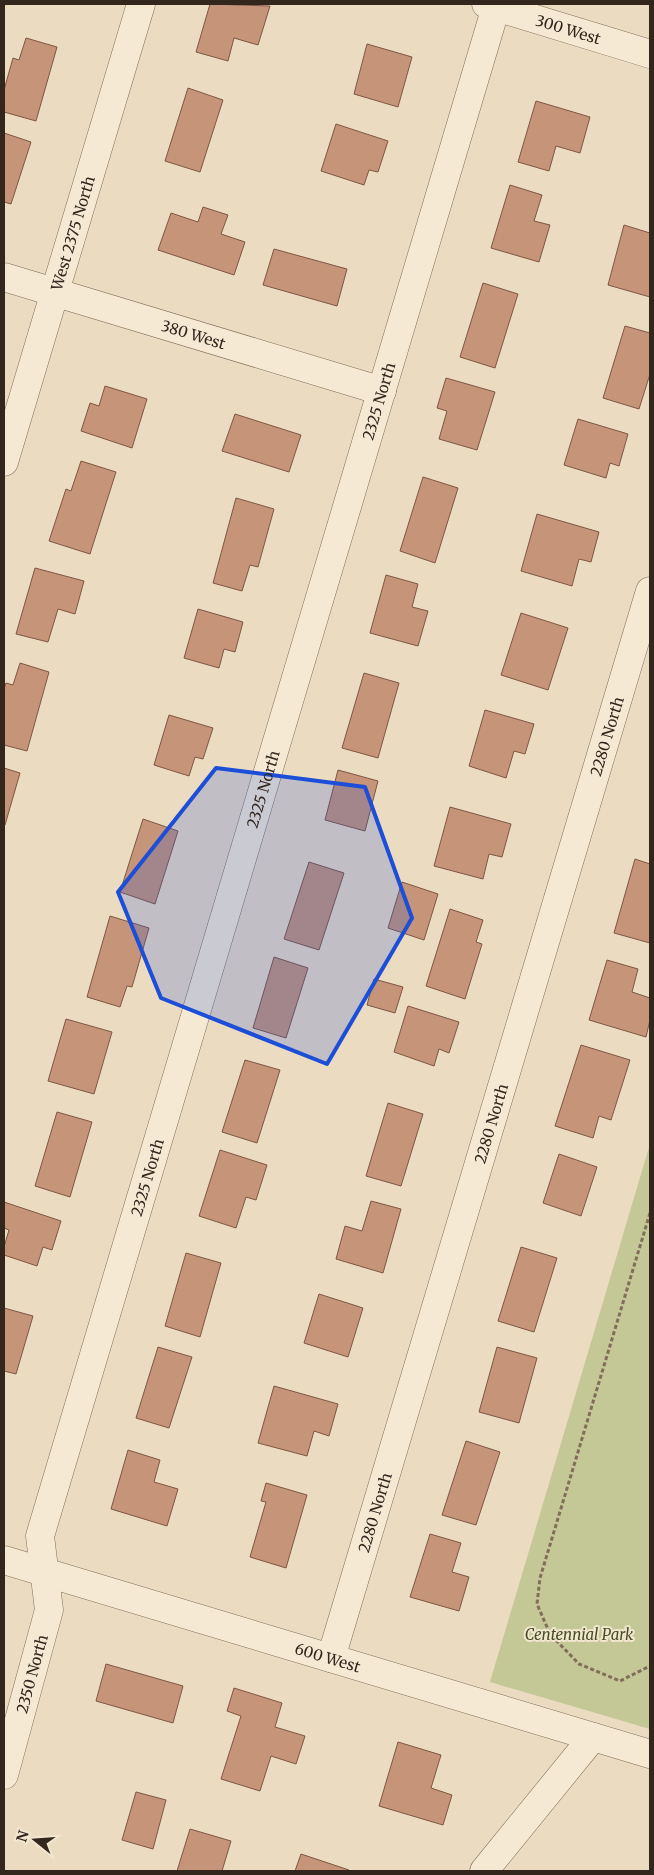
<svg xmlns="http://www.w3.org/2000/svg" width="654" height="1875" font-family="Merriweather,serif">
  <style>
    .green { fill: #c4c796 }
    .building { fill: #c59479; stroke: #7f5642 }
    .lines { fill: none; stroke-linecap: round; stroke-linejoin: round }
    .minor-casing { stroke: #816d5a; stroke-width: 29 }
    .path { stroke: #816d5a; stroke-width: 3; stroke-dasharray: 4 2.5; stroke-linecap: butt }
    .minor { stroke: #f5e9d3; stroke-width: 28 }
    .marked { fill: #1d4ed8; fill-opacity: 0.2; stroke: #1d4ed8; stroke-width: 4; stroke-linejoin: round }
    .labels { text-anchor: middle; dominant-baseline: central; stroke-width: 4; stroke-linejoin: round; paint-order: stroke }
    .street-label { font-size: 15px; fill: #32261d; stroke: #f2e6cf }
    .park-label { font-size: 15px; font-style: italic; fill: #454d25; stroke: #f2e6cf }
  </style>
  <rect width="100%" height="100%" fill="#eadbc1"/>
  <path class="green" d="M650,1144V1729L490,1682Z"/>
  <g class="building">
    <path d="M210,4L270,6L258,45L234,38L228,61L196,52Z"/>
    <path d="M26,38L57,47L36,121L4,112V90L13,58L19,60Z"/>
    <path d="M367,44L412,57L398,107L354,94Z"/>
    <path d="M188,88L223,100L200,172L165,161Z"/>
    <path d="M536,101L590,117L580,153L556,146L549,171L518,162Z"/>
    <path d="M336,124L388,141L378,172L369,170L364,185L321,171Z"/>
    <path d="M4,133L31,142L11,204L4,202Z"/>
    <path d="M510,185L542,195L534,221L550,225L539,262L491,248Z"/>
    <path d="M203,207L228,215L221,234L245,242L234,275L158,250L171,213L198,222Z"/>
    <path d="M624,225L650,233V297L608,285Z"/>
    <path d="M274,249L347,269L337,306L263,285Z"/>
    <path d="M483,283L518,294L495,368L460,357Z"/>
    <path d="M625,326L650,333V374L639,409L603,398Z"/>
    <path d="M446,378L495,392L477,450L439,439L447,411L437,408Z"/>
    <path d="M105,386L147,399L132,448L81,431L90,403L99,406Z"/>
    <path d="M235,414L301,435L289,472L222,451Z"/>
    <path d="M578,419L628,434L619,466L610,463L606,478L564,465Z"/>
    <path d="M81,461L116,472L90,554L49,541L66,489L71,491Z"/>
    <path d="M423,477L458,488L435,563L400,551Z"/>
    <path d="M236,498L274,509L258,567L250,565L242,591L213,583Z"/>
    <path d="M537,514L599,532L591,562L579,559L572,586L521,571Z"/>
    <path d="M35,568L84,581L75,614L58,609L48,642L16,634Z"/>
    <path d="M386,575L418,584L412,607L428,611L418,646L370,633Z"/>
    <path d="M198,609L243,622L235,652L224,649L219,668L184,658Z"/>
    <path d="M521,613L568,628L548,690L501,675Z"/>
    <path d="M20,663L49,672L27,751L4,745V689L6,683L13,685Z"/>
    <path d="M364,673L399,683L378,758L342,748Z"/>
    <path d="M485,710L534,724L525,754L514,751L506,778L469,766Z"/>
    <path d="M169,715L213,728L203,759L195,757L189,776L154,765Z"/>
    <path d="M4,768L20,773L5,825H4Z"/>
    <path d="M338,770L378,781L365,831L325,820Z"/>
    <path d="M450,807L511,824L502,857L489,854L483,879L434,866Z"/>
    <path d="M143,819L178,831L155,904L120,892Z"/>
    <path d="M635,859L650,864V943L614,933Z"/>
    <path d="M309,862L344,873L319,950L284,939Z"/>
    <path d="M402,882L438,894L424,940L388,928Z"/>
    <path d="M450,909L483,920L476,942L482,944L465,999L426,986Z"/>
    <path d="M110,916L149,928L132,987L127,986L120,1007L87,997Z"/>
    <path d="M274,957L308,968L286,1038L253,1028Z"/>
    <path d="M607,960L638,969L632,992L650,998V1020L646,1037L589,1020Z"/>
    <path d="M374,979L403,987L395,1013L367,1005Z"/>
    <path d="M408,1006L459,1022L449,1053L439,1049L434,1066L394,1052Z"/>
    <path d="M66,1019L112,1032L94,1094L48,1081Z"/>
    <path d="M581,1045L630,1060L611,1120L599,1116L593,1138L555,1126Z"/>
    <path d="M245,1060L280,1070L257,1143L222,1132Z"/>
    <path d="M388,1103L423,1114L401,1186L366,1176Z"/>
    <path d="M57,1112L92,1122L70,1197L35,1186Z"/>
    <path d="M220,1150L267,1165L256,1200L246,1197L236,1228L199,1216Z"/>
    <path d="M559,1154L597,1167L581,1216L543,1203Z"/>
    <path d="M371,1201L401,1209L383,1273L336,1259L345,1226L362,1231Z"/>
    <path d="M4,1202L61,1221L52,1250L43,1247L37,1266L4,1255V1247L9,1230L4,1228Z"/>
    <path d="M521,1247L557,1258L534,1332L498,1321Z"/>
    <path d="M186,1253L221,1263L200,1337L165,1326Z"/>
    <path d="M319,1294L363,1308L348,1357L304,1343Z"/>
    <path d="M4,1308L33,1316L16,1374L4,1371Z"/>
    <path d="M158,1347L192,1357L169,1428L136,1418Z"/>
    <path d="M497,1347L537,1358L519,1423L479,1412Z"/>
    <path d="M274,1386L338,1404L329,1436L314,1431L307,1456L258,1443Z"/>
    <path d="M466,1441L500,1452L476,1525L442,1515Z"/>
    <path d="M128,1450L160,1460L154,1482L178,1489L167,1526L111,1509Z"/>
    <path d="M266,1483L307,1495L286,1568L250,1557L266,1502L261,1501Z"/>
    <path d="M430,1534L461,1543L452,1572L469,1577L459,1611L410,1597Z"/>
    <path d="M106,1664L183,1686L173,1723L96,1701Z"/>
    <path d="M234,1688L282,1703L275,1727L305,1736L296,1764L271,1756L260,1791L221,1779L241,1716L227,1711Z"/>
    <path d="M398,1742L441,1755L431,1788L452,1795L443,1825L379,1806Z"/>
    <path d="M136,1792L166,1800L153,1849L122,1840Z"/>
    <path d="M190,1829L231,1841L222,1871H177Z"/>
    <path d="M301,1854L349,1870V1871H295Z"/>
  </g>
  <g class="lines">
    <defs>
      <g id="minor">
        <path id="s1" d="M486,4L650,54"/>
        <path id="s2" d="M4,277L382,391"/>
        <path id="s3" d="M4,462L141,4"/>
        <path id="s4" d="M4,1560L650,1754"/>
        <path id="s5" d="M331,1658L650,591"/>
        <path id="s6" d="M4,1775L49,1610L40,1536L496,7"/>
        <path d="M484,1871L593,1737"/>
      </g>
    </defs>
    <use href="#minor" class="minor-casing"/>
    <path class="path" d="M650,1213L540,1578L537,1604L550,1634L579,1664L620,1681L650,1666"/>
    <use href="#minor" class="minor"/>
  </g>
  <path class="marked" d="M216,768L365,787L412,918L327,1064L161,998L118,892Z"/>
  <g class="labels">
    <g class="street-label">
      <text stroke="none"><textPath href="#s1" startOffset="86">300 West</textPath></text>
      <text stroke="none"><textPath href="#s3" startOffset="239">West 2375 North</textPath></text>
      <text stroke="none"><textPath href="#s2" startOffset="198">380 West</textPath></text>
      <text stroke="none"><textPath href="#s6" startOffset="1430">2325 North</textPath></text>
      <text stroke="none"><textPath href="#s5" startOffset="962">2280 North</textPath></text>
      <text stroke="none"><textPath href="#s6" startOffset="1025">2325 North</textPath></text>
      <text stroke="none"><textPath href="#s5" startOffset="558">2280 North</textPath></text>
      <text stroke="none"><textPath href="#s6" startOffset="620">2325 North</textPath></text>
      <text stroke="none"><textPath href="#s5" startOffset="152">2280 North</textPath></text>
      <text stroke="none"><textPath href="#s4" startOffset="338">600 West</textPath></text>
      <text stroke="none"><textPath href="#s6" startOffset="105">2350 North</textPath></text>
    </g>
    <g class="park-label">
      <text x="579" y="1634">Centennial Park</text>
    </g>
  </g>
  <rect width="654" height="1875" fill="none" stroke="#32261d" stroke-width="10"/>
  <g transform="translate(35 1840) rotate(287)" stroke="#f2e6cf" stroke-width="4" paint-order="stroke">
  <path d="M0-4L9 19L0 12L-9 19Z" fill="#32261d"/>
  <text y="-8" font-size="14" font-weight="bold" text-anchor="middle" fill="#32261d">N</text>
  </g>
</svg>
